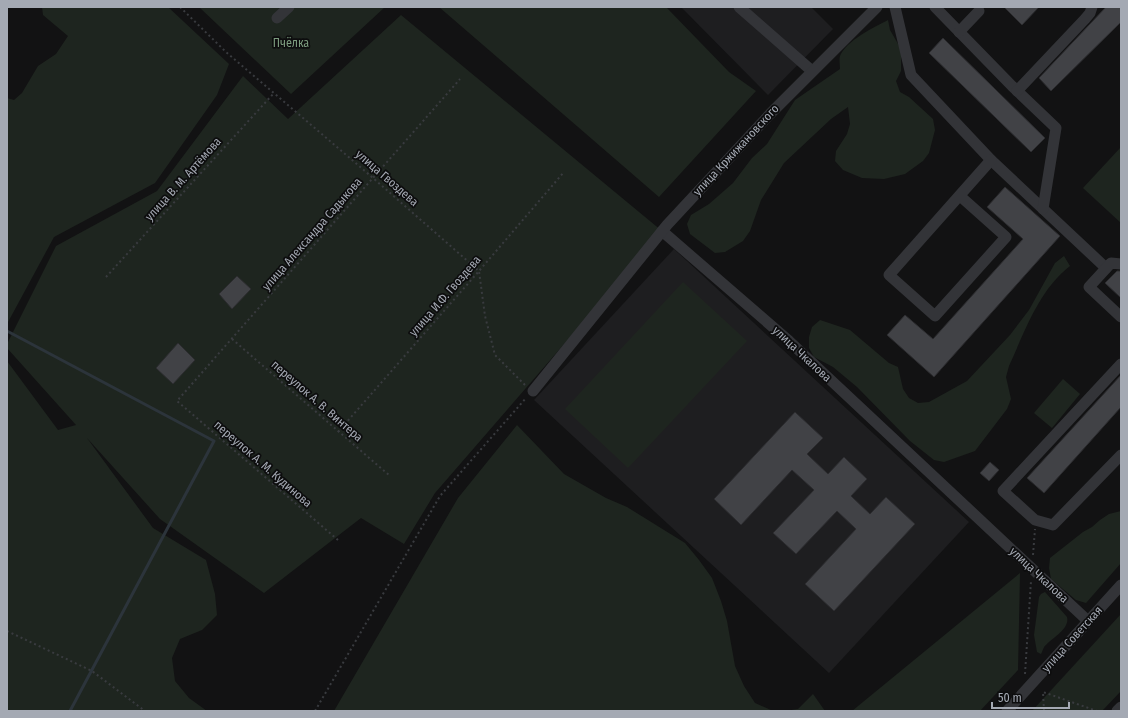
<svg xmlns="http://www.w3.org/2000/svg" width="1128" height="718" font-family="'Fira Sans Condensed',sans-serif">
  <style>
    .built { fill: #1e1e20 }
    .green { fill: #1e251f }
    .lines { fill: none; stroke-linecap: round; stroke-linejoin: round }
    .stream { stroke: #2c343b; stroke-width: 3 }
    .building { fill: #414246; stroke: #2c2c2f }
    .path { stroke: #393b3f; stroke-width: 2; stroke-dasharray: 2 3; stroke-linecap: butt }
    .minor { stroke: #333438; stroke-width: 11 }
    .labels { text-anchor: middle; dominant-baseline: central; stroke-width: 3.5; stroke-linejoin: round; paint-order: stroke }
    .park-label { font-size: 12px; fill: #7d9c7f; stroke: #0d0d0e }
    .street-label { font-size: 12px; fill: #a4a9b3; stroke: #0d0d0e }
  </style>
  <rect width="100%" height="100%" fill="#121213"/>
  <g class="built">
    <path d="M681,7H811L833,29L768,95Z"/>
    <path d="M674,249L969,522L829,673L534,400Z"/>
  </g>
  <g class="green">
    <path d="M42,7H168L229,64L217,95L155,183L54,237L7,324V98L14,100L22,93L38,66L56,54L68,36L43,15Z"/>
    <path d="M199,7H385L291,94Z"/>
    <path d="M439,7H667V8L729,72L756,91L659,197Z"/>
    <path d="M401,15L662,231L435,493L404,544L361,518L264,593L160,519L87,438L153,528L206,560L215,594L217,615L202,630L180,639L172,658L175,681L189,698L207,711H7V361L58,430L76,425L7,348V344L56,246L157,191L243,76L288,119Z"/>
    <path d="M888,20L890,30L901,49V71L896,81L900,92L909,97L933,119L935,130L929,153L923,161L905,174L884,179L862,178L843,170L835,161L836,151L847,134L850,124L848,107L831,119L784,163L761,200L750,231L743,241L725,252L715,253L690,234L687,224L691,215L709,204L733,183L752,158L767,144L795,100L840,69C840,65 839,60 840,56C846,41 874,27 888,20Z"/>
    <path d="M1121,147V223L1083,188Z"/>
    <path d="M1064,256L1070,266C1039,290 1025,331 1009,366L1006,377L1011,399L1007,409L975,451L944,462L934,460L910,441L857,387L833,367L814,357L809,348V337L812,327L820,320L850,330L889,363L898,367L903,389L909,398L918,403L929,402L967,381L1010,335L1029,310L1055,263Z"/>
    <path d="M683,282L747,341L628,468L565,409Z"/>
    <path d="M1063,379L1080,394L1052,428L1034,413Z"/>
    <path d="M517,425L564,474L606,498L627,507L685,543L699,560L712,578L721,601L727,621L735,666L744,686L755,703L773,711H334L458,498Z"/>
    <path d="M1121,511V563L1086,603L1076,600L1051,579L1049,568L1050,558L1083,532L1092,527L1100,520L1109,514Z"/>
    <path d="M1020,573L1018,670L980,711H852Z"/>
    <path d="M1045,592L1067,617C1070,629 1053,637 1046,645C1043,647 1043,651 1041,654L1037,652L1034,635L1039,597L1041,594Z"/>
    <path d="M1121,614V691L1102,711H1032Z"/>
    <path d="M813,694L825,711H785L798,709Z"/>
  </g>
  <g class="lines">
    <path class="stream" d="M7,331L214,441L70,711"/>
  </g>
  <g class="building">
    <path d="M1004,7H1039L1022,25Z"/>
    <path d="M1106,7H1121V22L1051,91L1039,78Z"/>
    <path d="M943,38L1045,138L1031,152L929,53Z"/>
    <path d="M1005,187L1060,236L934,377L887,335L905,315L933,339L1023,239L987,207Z"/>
    <path d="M1117,271H1121V298L1105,283Z"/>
    <path d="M237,276L251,289L232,309L219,294Z"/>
    <path d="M178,343L195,360L173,384L156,368Z"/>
    <path d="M1121,375V407L1044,493L1027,478Z"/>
    <path d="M795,412L823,438L807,454L828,474L844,457L867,479L851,496L870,514L886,497L915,524L834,611L805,584L856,529L837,511L796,554L773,533L814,490L792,470L741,525L714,499Z"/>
    <path d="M990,462L999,470L989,481L980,473Z"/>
  </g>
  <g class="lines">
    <g class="path">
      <path d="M180,7L226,52L373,178L479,271L485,316L495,355L525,385"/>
      <path d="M106,277L274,93"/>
      <path d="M232,339L390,476"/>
      <path d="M338,432L479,271L564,172"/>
      <path d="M338,540L177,401L460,79"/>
      <path d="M1033,555L1035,529"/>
      <path d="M7,631L92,671L145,711"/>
      <path d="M1025,674L1031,581"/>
      <path d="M315,711L440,496L526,398"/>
      <path d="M1044,711L1043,692L1097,711"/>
    </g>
    <g class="minor">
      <path d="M739,7L812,71"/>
      <path d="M895,7L911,75L991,160L1106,268"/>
      <path d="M935,7L1012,86L1056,128L1043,209"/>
      <path d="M277,18L289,7"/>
      <path d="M959,32L979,11"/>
      <path d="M1017,91L1085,19L1090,13L1092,7"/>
      <path d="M960,196L1006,237L935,316L889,275L991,160"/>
      <path d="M662,231L789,341L1088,621"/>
      <path d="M1121,264L1111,263L1089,287L1121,317"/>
      <path d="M1121,364L1003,491L1035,520L1053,525L1121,455"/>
      <path d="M533,391L667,225L770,114L877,7"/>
      <path d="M1007,711L1121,585"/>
      <path d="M1117,711L1121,707"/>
    </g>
  </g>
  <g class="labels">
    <g class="park-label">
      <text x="291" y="43">Пчёлка</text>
    </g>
    <g class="street-label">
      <text transform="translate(736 150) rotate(-47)">улица Кржижановского</text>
      <text transform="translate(387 178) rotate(41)">улица Гвоздева</text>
      <text transform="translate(183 179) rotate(-48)">улица В. М. Артёмова</text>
      <text transform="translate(312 234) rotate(-49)">улица Александра Садыкова</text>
      <text transform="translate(445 296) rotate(-49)">улица И.Ф. Гвоздева</text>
      <text transform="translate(802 354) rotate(43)">улица Чкалова</text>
      <text transform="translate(317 401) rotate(41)">переулок А. В. Винтера</text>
      <text transform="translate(263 464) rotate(41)">переулок А. М. Кудинова</text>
      <text transform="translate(1039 575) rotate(43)">улица Чкалова</text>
      <text transform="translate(1072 639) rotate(-48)">улица Советская</text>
    </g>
  </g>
  <rect width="1128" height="718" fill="none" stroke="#a4a9b3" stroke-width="16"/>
  <path d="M992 702v6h77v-6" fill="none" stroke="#a4a9b3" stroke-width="2"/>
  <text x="998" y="702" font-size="12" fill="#a4a9b3" stroke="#0d0d0e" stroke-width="3" paint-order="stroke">50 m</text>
</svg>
